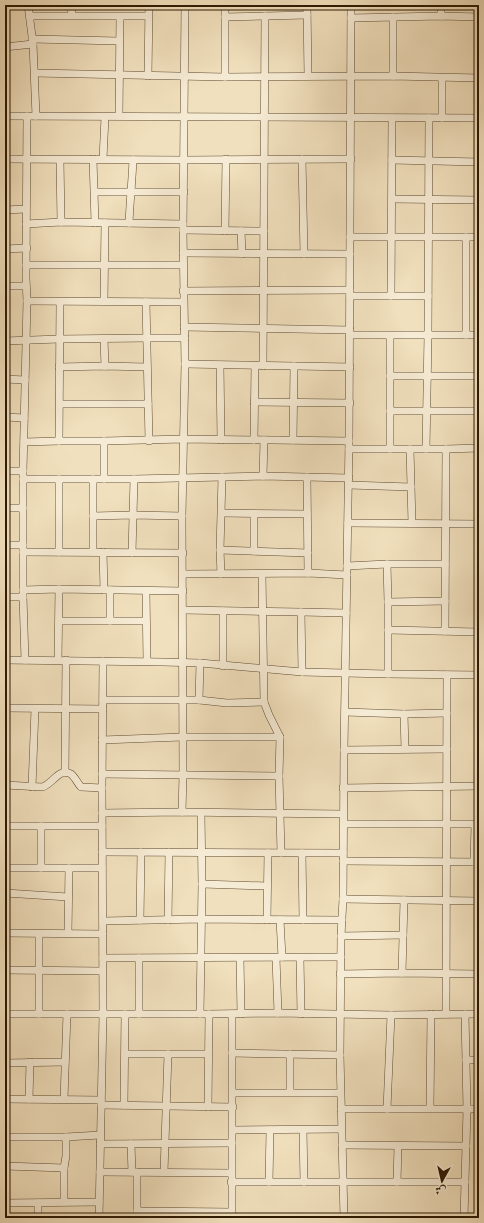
<svg xmlns="http://www.w3.org/2000/svg" width="484" height="1223" font-family="'Libre Caslon Text',Amiri,serif">
  <style>
    .lines { fill: none; stroke-linecap: round; stroke-linejoin: round }
    .minor-casing { stroke: #5e4b32; stroke-width: 8 }
    .minor { stroke: #f6ebd4; stroke-width: 7 }
  </style>
  <rect width="100%" height="100%" fill="#f1e0bd"/>
  <filter id="stains"><feTurbulence type="fractalNoise" baseFrequency=".005" numOctaves="4"/><feColorMatrix values="0 0 0 0 .2 0 0 0 0 .09 0 0 0 0 .02 0 0 0 .5 -.17"/></filter>
  <radialGradient id="worn" r=".72"><stop offset=".6" stop-color="#630" stop-opacity="0"/><stop offset="1" stop-color="#630" stop-opacity=".3"/></radialGradient>
  <g class="lines">
    <defs>
      <g id="minor">
        <path d="M28,5L33,44L36,116"/>
        <path d="M71,5L72,15"/>
        <path d="M307,5L308,76"/>
        <path d="M30,16H148"/>
        <path d="M441,16V5"/>
        <path d="M225,17L307,15"/>
        <path d="M393,17V76"/>
        <path d="M351,18L441,16L479,17"/>
        <path d="M32,39L119,41"/>
        <path d="M5,47L33,44"/>
        <path d="M35,73L225,77L393,76L479,78"/>
        <path d="M148,76L149,5"/>
        <path d="M225,77V5"/>
        <path d="M442,78V118"/>
        <path d="M5,116L479,118"/>
        <path d="M119,116L120,17"/>
        <path d="M5,159L184,160L351,159"/>
        <path d="M93,159L95,223"/>
        <path d="M103,159L105,117"/>
        <path d="M302,159L304,254"/>
        <path d="M60,160L61,222"/>
        <path d="M392,160L479,162"/>
        <path d="M95,192H184"/>
        <path d="M392,199L479,200"/>
        <path d="M5,210L26,209"/>
        <path d="M129,223C130,202 132,181 133,160"/>
        <path d="M26,224L61,222L183,224"/>
        <path d="M183,230L264,231"/>
        <path d="M225,231L226,159"/>
        <path d="M241,231L242,254"/>
        <path d="M350,237H479"/>
        <path d="M5,249L27,248"/>
        <path d="M183,253L350,254"/>
        <path d="M26,265H183"/>
        <path d="M5,286H26"/>
        <path d="M183,291L350,290"/>
        <path d="M350,296H428"/>
        <path d="M391,296L392,118"/>
        <path d="M27,301L183,302"/>
        <path d="M104,301L105,223"/>
        <path d="M146,302L149,441"/>
        <path d="M184,327L350,330"/>
        <path d="M350,335H479"/>
        <path d="M466,335V237"/>
        <path d="M104,339L105,366"/>
        <path d="M5,341L59,339L147,338H185"/>
        <path d="M185,364L350,367"/>
        <path d="M220,365L221,440"/>
        <path d="M263,366L265,16"/>
        <path d="M59,367L105,366L147,367"/>
        <path d="M390,376H479"/>
        <path d="M5,379L25,380"/>
        <path d="M254,402L350,403"/>
        <path d="M60,404H148"/>
        <path d="M390,411H479"/>
        <path d="M5,417L24,418"/>
        <path d="M254,440L255,366"/>
        <path d="M293,440L294,366"/>
        <path d="M59,441L60,302"/>
        <path d="M24,442L59,441H104L183,439L349,441"/>
        <path d="M479,448V465"/>
        <path d="M349,449H446L479,448"/>
        <path d="M390,449V336"/>
        <path d="M410,449L412,523"/>
        <path d="M426,449L428,335L429,118"/>
        <path d="M5,471H23"/>
        <path d="M263,476L264,440"/>
        <path d="M307,477L308,573"/>
        <path d="M23,479H134L263,476L349,478"/>
        <path d="M104,479V441"/>
        <path d="M349,485L411,487"/>
        <path d="M5,508H23"/>
        <path d="M222,513L307,514"/>
        <path d="M254,514V551"/>
        <path d="M93,516L133,515L182,516"/>
        <path d="M348,523L479,524"/>
        <path d="M5,545H23"/>
        <path d="M220,550L308,553"/>
        <path d="M23,552L183,553"/>
        <path d="M59,552V479"/>
        <path d="M93,552V479"/>
        <path d="M103,552L104,590"/>
        <path d="M132,553L134,479"/>
        <path d="M387,564L388,602V674"/>
        <path d="M347,566L387,564H445"/>
        <path d="M183,574L308,573L347,575"/>
        <path d="M221,574L220,550L222,477"/>
        <path d="M262,574L264,702L269,715L280,737L279,776L281,853"/>
        <path d="M23,590L59,589L183,591"/>
        <path d="M110,590V621"/>
        <path d="M146,591L147,661"/>
        <path d="M5,597H23"/>
        <path d="M388,602L445,601"/>
        <path d="M183,610L301,612L302,672"/>
        <path d="M301,612L346,613"/>
        <path d="M59,621H146"/>
        <path d="M388,630L479,632"/>
        <path d="M445,631L446,449"/>
        <path d="M5,660L163,662L200,663L302,672L388,674L479,675"/>
        <path d="M25,660L23,597V471L27,301L26,278L27,116"/>
        <path d="M58,660L59,589"/>
        <path d="M223,666V611"/>
        <path d="M103,700H199L227,703L264,702"/>
        <path d="M199,700L200,663"/>
        <path d="M5,708L103,709"/>
        <path d="M345,712L404,714L447,713"/>
        <path d="M404,714L405,749"/>
        <path d="M102,740L182,737H280"/>
        <path d="M344,750L447,749"/>
        <path d="M65,773L66,660"/>
        <path d="M102,774L279,776"/>
        <path d="M5,785L42,787C52,785 59,767 71,774C75,777 78,784 81,787L102,788"/>
        <path d="M32,787L35,709"/>
        <path d="M343,788L479,786"/>
        <path d="M182,812L183,775L182,516L185,364L183,230L185,5"/>
        <path d="M102,813L182,812L343,814"/>
        <path d="M344,824H479"/>
        <path d="M5,826H102"/>
        <path d="M102,852L343,853"/>
        <path d="M302,853L303,920"/>
        <path d="M343,861L479,862"/>
        <path d="M474,862L475,825"/>
        <path d="M5,868H102"/>
        <path d="M41,868V826"/>
        <path d="M202,884L267,886"/>
        <path d="M5,893L68,897"/>
        <path d="M343,899L479,901"/>
        <path d="M140,920L141,852"/>
        <path d="M168,920L169,852"/>
        <path d="M267,920L268,853"/>
        <path d="M280,920L282,957"/>
        <path d="M103,921L201,919L342,920"/>
        <path d="M5,933L103,934"/>
        <path d="M68,933L69,868"/>
        <path d="M39,934V1014"/>
        <path d="M341,936L403,935"/>
        <path d="M103,958L341,957"/>
        <path d="M240,958L241,1014"/>
        <path d="M276,958L278,1013"/>
        <path d="M300,958L301,1014"/>
        <path d="M5,970L102,971"/>
        <path d="M402,973L404,900"/>
        <path d="M340,974L402,973L479,974"/>
        <path d="M5,1014H209L278,1013L391,1015L479,1014"/>
        <path d="M139,1014V958"/>
        <path d="M200,1014L202,884L201,813"/>
        <path d="M446,1014L447,675"/>
        <path d="M232,1053L340,1055"/>
        <path d="M125,1054H208"/>
        <path d="M290,1054V1092"/>
        <path d="M466,1060H479"/>
        <path d="M5,1063L65,1062"/>
        <path d="M233,1093H340"/>
        <path d="M5,1099L101,1100"/>
        <path d="M29,1099L30,1062"/>
        <path d="M64,1099L67,1014"/>
        <path d="M101,1105L233,1107"/>
        <path d="M124,1105L125,1014"/>
        <path d="M208,1107L209,1014"/>
        <path d="M430,1108L431,1014"/>
        <path d="M341,1109H479"/>
        <path d="M387,1109L391,1015"/>
        <path d="M233,1130L341,1129"/>
        <path d="M303,1130L304,1182"/>
        <path d="M5,1137H66L100,1135"/>
        <path d="M100,1144L232,1143"/>
        <path d="M131,1144L132,1172"/>
        <path d="M342,1145L466,1146"/>
        <path d="M5,1166L64,1168"/>
        <path d="M100,1172L231,1173"/>
        <path d="M164,1172L168,1054"/>
        <path d="M231,1182H465"/>
        <path d="M269,1182L270,1130"/>
        <path d="M397,1182L398,1146"/>
        <path d="M64,1202V1168L66,1156V1137"/>
        <path d="M5,1203L99,1202"/>
        <path d="M137,1211L231,1212"/>
        <path d="M38,1218V1203"/>
        <path d="M99,1218L103,1014L102,788L103,661"/>
        <path d="M137,1218V1172"/>
        <path d="M232,1218V1014"/>
        <path d="M344,1218L340,1055L341,936L343,899L344,750L349,441L351,5"/>
        <path d="M464,1218L467,1109L465,1014"/>
      </g>
    </defs>
    <use href="#minor" class="minor-casing"/>
    <use href="#minor" class="minor"/>
  </g>
  <rect width="484" height="1223" fill="none" stroke="#f1e0bd" stroke-width="20"/>
  <rect x="6" y="6" width="472" height="1211" fill="none" stroke="#2d1903" stroke-width="2"/>
  <rect x="10" y="10" width="464" height="1203" fill="none" stroke="#2d1903"/>
  <g transform="translate(442 1181) rotate(188)" stroke="#f6ebd4" stroke-width="3" paint-order="stroke">
  <path d="M0-3L7 15L0 10L-7 15Z" fill="#2d1903"/>
  <text y="-6" font-size="11" font-weight="bold" text-anchor="middle" fill="#2d1903">ش</text>
  </g>
  <rect width="100%" height="100%" filter="url(#stains)"/>
  <rect width="100%" height="100%" fill="url(#worn)"/>
</svg>
